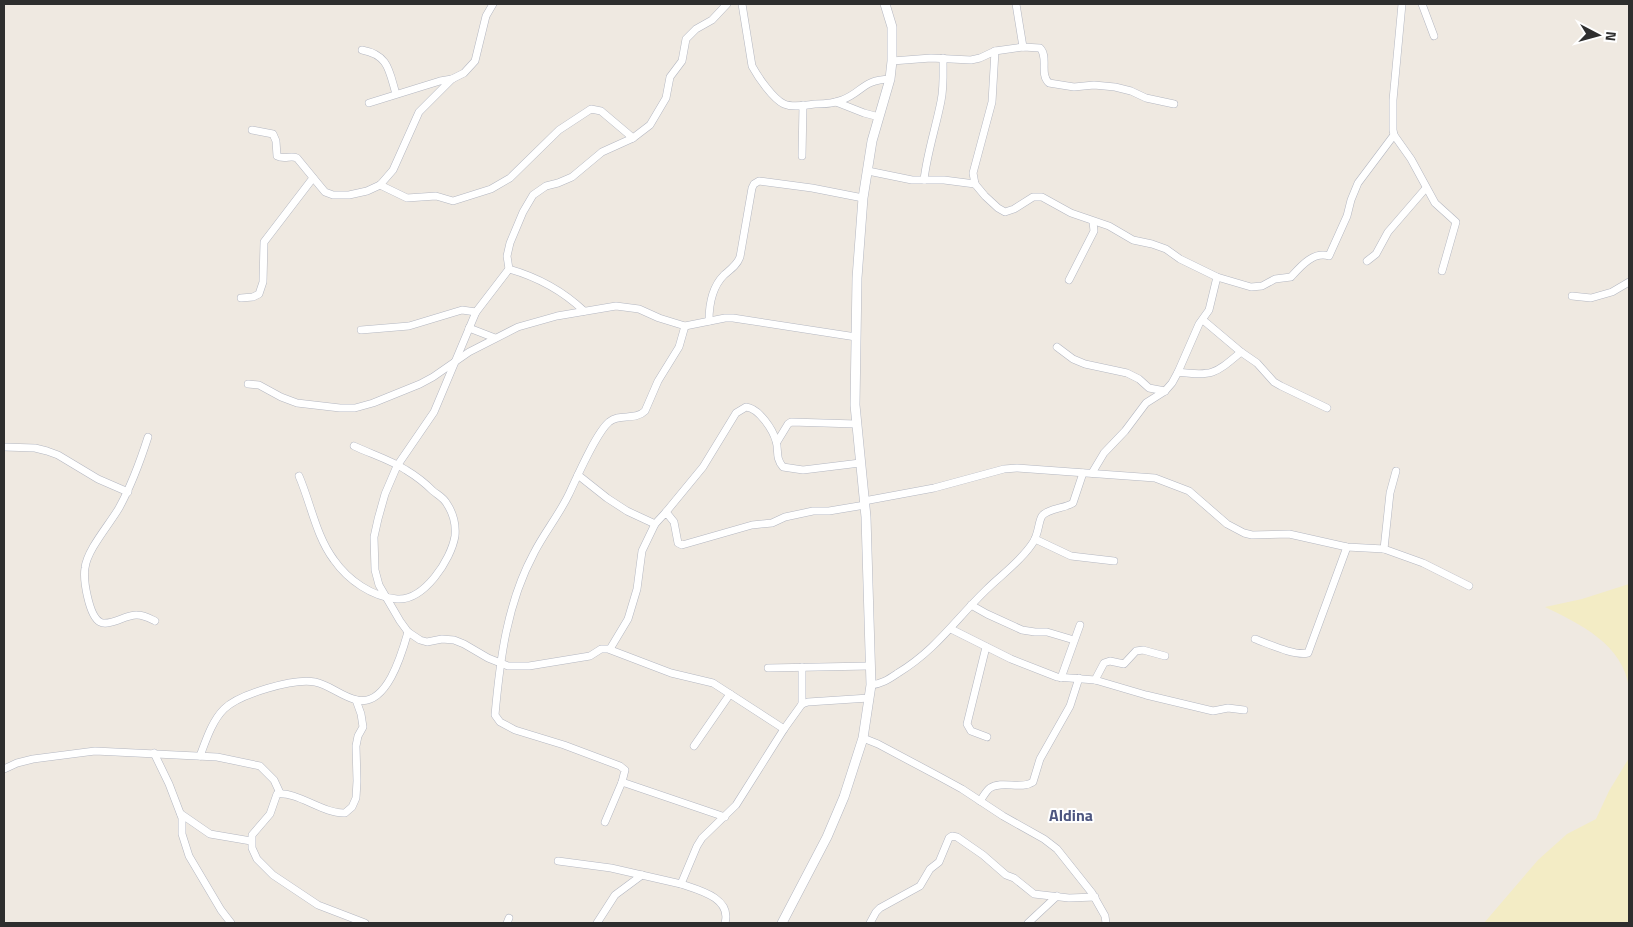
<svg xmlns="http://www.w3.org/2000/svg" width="1633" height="927" font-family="'Titillium Web',sans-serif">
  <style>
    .sand { fill: #f3ecc5 }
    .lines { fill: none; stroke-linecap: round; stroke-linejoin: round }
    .minor-casing { stroke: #b4b7c1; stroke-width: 8 }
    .tertiary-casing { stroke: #b4b7c1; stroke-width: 10 }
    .minor { stroke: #fff; stroke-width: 7 }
    .tertiary { stroke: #fff; stroke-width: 9 }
    .labels { text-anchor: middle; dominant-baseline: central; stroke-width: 4; stroke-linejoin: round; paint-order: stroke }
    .quarter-label { font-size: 16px; font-weight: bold; fill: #4d5680; stroke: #fff }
  </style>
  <rect width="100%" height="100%" fill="#efe9e1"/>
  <g class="sand">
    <path d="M1629,584V688C1623,644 1580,624 1545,607L1582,599Z"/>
    <path d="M1629,758V923H1484L1538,860L1567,834L1596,819L1609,791Z"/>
  </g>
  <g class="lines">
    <defs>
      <g id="minor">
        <path d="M742,4L752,66C758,77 773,99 784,104C793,108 806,105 815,104C824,104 833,104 842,100C863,92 862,80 890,79"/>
        <path d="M1016,4L1023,47"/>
        <path d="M1422,4L1434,36"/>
        <path d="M362,50C389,55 389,71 396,94"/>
        <path d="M995,51L992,102L973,173L975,184L985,196L998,208L1005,212L1014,209L1033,197H1042L1071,213L1109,226L1133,240L1152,244L1166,249L1180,259L1217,277L1209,310L1199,324L1178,372"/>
        <path d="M892,61L931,58L971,60L980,58L995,51L1023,47L1040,48C1049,57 1039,74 1049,83L1074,87L1094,85L1115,87L1131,91L1146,98L1174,104"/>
        <path d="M836,102L864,113L879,117"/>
        <path d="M369,103L440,81L452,79"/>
        <path d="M252,130L273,134L276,141L277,156C284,160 291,155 297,158L320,186L325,192L333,195H349L367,191L380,185L393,170L419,112L452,79L464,73L475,61L486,16L493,4"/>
        <path d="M1394,135L1411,159L1435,203L1456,222L1442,271"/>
        <path d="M802,156L803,105"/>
        <path d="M868,171L912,180H944L975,184"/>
        <path d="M924,180C927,153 936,127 941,101C944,87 943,72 943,58"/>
        <path d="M380,185L407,198L436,196L453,201L491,189L510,178L559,130L591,109L601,111L633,138"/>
        <path d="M1367,261L1376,254L1388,232L1426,188"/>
        <path d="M509,269L476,312L434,412L397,466L385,494L378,519L374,537L375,570L379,585L400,621L408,632L420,640L427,642L442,639L454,640L464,644L488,658L508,666H529L590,656L601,649H608L671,673L713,683L784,729"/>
        <path d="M509,269L507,256L510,243L523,212L533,195L546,186L558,183L572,177L602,152L633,138L650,125L666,98L670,77L682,61L686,39L696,29L712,20L727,4"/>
        <path d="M509,269C537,277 563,291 584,311"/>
        <path d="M1217,277L1251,287L1262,286L1275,279L1291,277C1300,267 1313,251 1329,256L1347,216L1351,200L1358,183L1394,135L1393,130V100L1402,4"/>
        <path d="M1069,280L1092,235L1094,231L1093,222"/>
        <path d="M1572,296L1591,298L1612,292L1629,282"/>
        <path d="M241,298L253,297L259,294L263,282L264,242L313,178"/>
        <path d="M1203,320L1241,352"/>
        <path d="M709,321C709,305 712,287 724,275C731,269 737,265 740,257L752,188L754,184L759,181L812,188L863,198"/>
        <path d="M469,328L495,338"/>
        <path d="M361,330L409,326L462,310L476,312"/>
        <path d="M1057,347L1073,359L1085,364L1127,373L1139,379L1149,388L1165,391"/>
        <path d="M248,384L259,385L281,397L297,403L340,408H355L373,403L420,384L433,377L469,352L518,327L557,316L616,306L639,309L659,318L685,326L725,318H733L856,337"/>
        <path d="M148,437C140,462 131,486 119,508C109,525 87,550 85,568C83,580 89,616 100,622C109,627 127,614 137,615C144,615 149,618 155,621"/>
        <path d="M777,442L788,424L791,422L856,424"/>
        <path d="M4,447L35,448L47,451L58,455L98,479L128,492"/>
        <path d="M1092,473L1104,453L1125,431L1146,403L1165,391L1172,383L1178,372C1213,377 1216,373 1241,352L1257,363L1274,382L1281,386L1327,408"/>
        <path d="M578,475L607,498L627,511L655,524L666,512L674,522L678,543L682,545L752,525L772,523L785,517L813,511H829L865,505"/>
        <path d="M299,476C311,504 316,536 334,560C348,580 372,597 397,599C424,601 451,560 455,536C456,525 453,513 447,504C444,498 438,495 433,491C425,483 416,476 406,470C391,460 371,454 354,446"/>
        <path d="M864,501L934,488L1004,469L1017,468L1155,478L1189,491L1227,524L1244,533L1252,535L1289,534L1347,547L1384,549L1423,563L1469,586"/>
        <path d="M666,512L703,467L736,413L746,407C759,408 773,430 776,441C779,450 775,458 783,467L803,470L860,463"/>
        <path d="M1035,539L1071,556L1114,561"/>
        <path d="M1384,549L1390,493L1396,471"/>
        <path d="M971,605L987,614L1022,630L1035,632H1047L1074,640"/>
        <path d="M951,629L1011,659L1057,677L1095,680L1146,695L1213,711L1228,708L1244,710"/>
        <path d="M1255,639C1269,644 1294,656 1308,653L1347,547"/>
        <path d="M986,647L967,724L971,731L987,737"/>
        <path d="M610,649L628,619L637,589L642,551L655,524"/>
        <path d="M768,668L869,666"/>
        <path d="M1061,678L1080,625"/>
        <path d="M1095,680L1104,663L1110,661L1124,664L1136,651L1143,650L1165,656"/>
        <path d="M871,685C882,684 889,679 898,673C936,650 955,620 986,590C1001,575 1020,562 1032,544C1039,535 1038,522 1042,516C1047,509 1066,508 1073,503L1083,473"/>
        <path d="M356,700L361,714L363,727L358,736L356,746L357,781L356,798L352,807L345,813C323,814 297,791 277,794L270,814L252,835V848L257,859L273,875L318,905L365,923"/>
        <path d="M802,704V667"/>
        <path d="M863,738L878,744L940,777L962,789L1003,816L1044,839L1057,849L1092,893L1105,916L1106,923"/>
        <path d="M694,746L730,694"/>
        <path d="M154,753L169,784L182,818V834L189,856L221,910L231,923"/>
        <path d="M200,756C206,740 212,721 224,709C239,694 294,678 315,682C330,685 342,697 357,700C387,707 402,653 408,632"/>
        <path d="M4,769L17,763L33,759L95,751L217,757L260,766L274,780L280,793"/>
        <path d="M622,782L625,770L620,766L564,745L515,730L500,722L495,715C500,659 507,603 534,553C544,533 559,515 569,494C577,477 596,433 609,422C619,413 635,421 645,411L658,381L679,347L685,326"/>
        <path d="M980,801C983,797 986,791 990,788C1002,780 1021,790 1033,782L1040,759L1070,706L1079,678"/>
        <path d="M181,814L210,834L251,841"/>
        <path d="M605,822L622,782L725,817"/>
        <path d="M558,861L611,868L681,884L697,846L702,838L736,805L784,729L802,704L808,702L869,698"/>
        <path d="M681,884C699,890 732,898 725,923"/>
        <path d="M507,923L509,918"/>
        <path d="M597,923L615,895L642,875"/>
        <path d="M870,923L876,912L880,908L920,886L930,869L939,862L949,838L952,836L957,837L983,855L1006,875L1014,878L1034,894L1069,898L1095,897"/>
        <path d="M1028,923L1057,896"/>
      </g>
      <path id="tertiary" d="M782,923L827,837L844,797L863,738L871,685L866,517L855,405L857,278L863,198L872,141L890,79L892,61V27L885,4"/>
    </defs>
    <use href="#minor" class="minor-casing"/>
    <use href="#tertiary" class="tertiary-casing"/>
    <use href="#minor" class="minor"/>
    <use href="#tertiary" class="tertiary"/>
  </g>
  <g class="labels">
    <g class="quarter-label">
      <text x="1071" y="815">Aldina</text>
    </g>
  </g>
  <rect width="1633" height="927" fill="none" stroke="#2e2e2e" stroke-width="10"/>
  <g transform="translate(1598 35) rotate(96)" stroke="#ffffff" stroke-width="4" paint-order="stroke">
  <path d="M0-4L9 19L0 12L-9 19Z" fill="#2e2e2e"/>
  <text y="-8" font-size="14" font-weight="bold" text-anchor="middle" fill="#2e2e2e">N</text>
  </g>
</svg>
